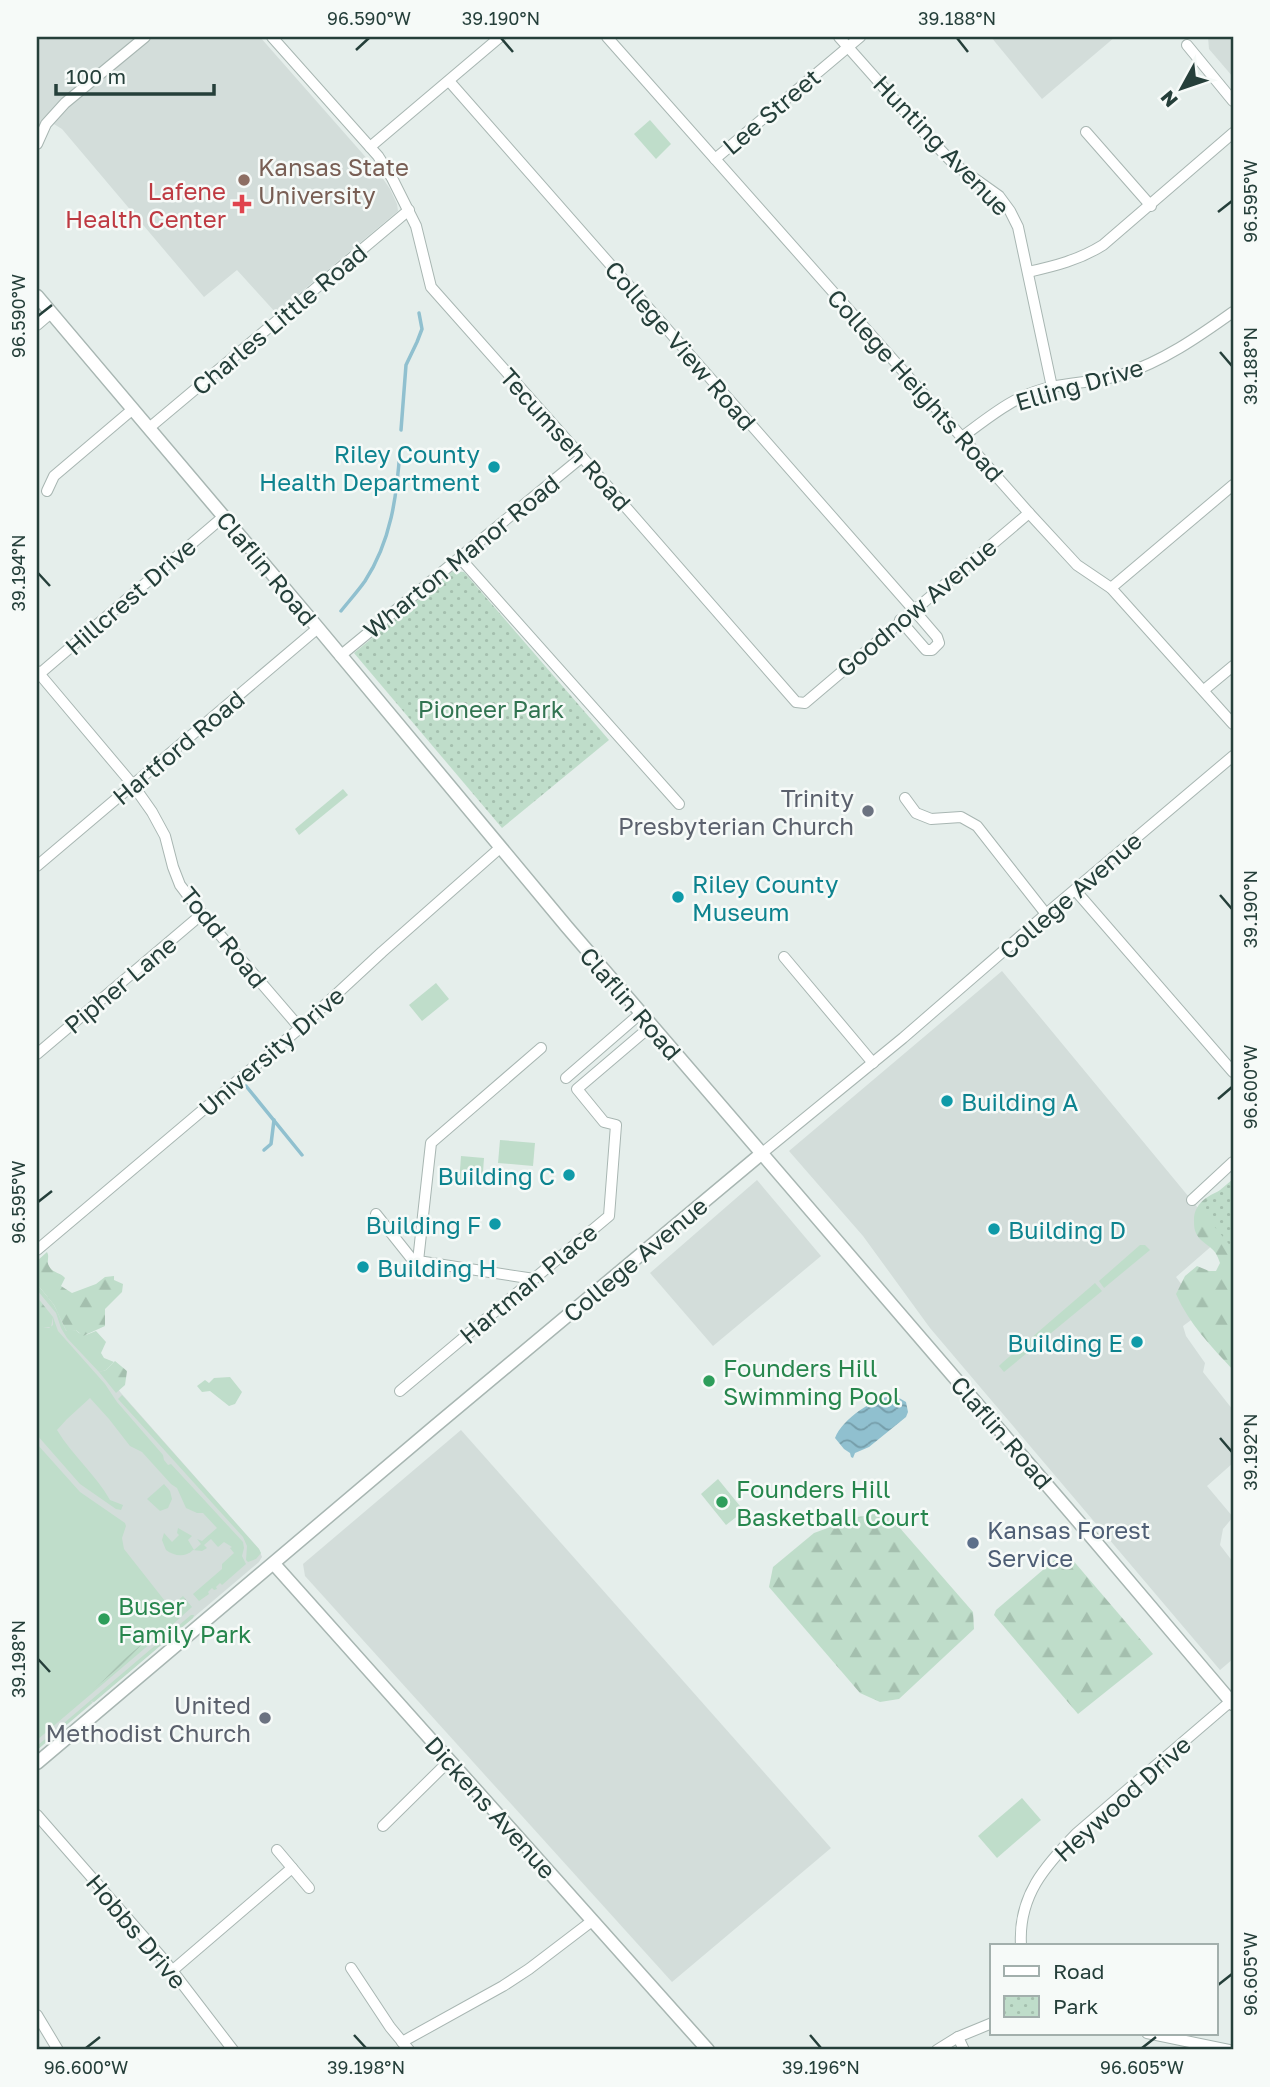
<svg xmlns="http://www.w3.org/2000/svg" width="1270" height="2087" font-family="'Golos Text',sans-serif">
  <style>
    .built { fill: #d3ddda }
    .grass { fill: #bfddca }
    .forest { fill: url(#forest-firs) }
    .park { fill: url(#park-dots) }
    .garden { fill: url(#garden-furrows) }
    .water { fill: url(#water-waves) }
    .lines { fill: none; stroke-linecap: round; stroke-linejoin: round }
    .stream { stroke: #90c0cf; stroke-width: 3.5 }
    .minor-casing { stroke: #a8b6b2; stroke-width: 12 }
    .tertiary-casing { stroke: #a8b6b2; stroke-width: 15 }
    .minor { stroke: #fff; stroke-width: 10 }
    .tertiary { stroke: #fff; stroke-width: 12 }
    .ticks { fill: none; stroke: #253f3a; stroke-width: 2.5 }
    .education-dot { fill: #8d6e63; stroke: #f6faf8; stroke-width: 2.5 }
    .health-dot { fill: #e0444e; stroke: #f6faf8; stroke-width: 2.5 }
    .culture-dot { fill: #0f9aa8; stroke: #f6faf8; stroke-width: 2.5 }
    .worship-dot { fill: #6b7280; stroke: #f6faf8; stroke-width: 2.5 }
    .leisure-dot { fill: #2e9e5b; stroke: #f6faf8; stroke-width: 2.5 }
    .service-dot { fill: #5c6f8a; stroke: #f6faf8; stroke-width: 2.5 }
    .labels { text-anchor: middle; dominant-baseline: central; stroke-width: 5; stroke-linejoin: round; paint-order: stroke }
    .street-label { font-size: 24px; fill: #253f3a; stroke: #f6faf8 }
    .education-label { font-size: 24px; fill: #785e54; stroke: #f6faf8; text-anchor: start }
    .health-label { font-size: 24px; fill: #be3a42; stroke: #f6faf8; text-anchor: end }
    .culture-label { font-size: 24px; fill: #0d838f; stroke: #f6faf8; text-anchor: end }
    .park-label { font-size: 24px; fill: #317451; stroke: #f6faf8 }
    .worship-label { font-size: 24px; fill: #5b616d; stroke: #f6faf8; text-anchor: end }
    .leisure-label { font-size: 24px; fill: #27864d; stroke: #f6faf8; text-anchor: start }
    .service-label { font-size: 24px; fill: #4e5e75; stroke: #f6faf8; text-anchor: start }
    .neatline { fill: none; stroke: #253f3a; stroke-width: 2.5 }
    .ticks-label { font-size: 18px; text-anchor: middle; fill: #253f3a }
  </style>
  <defs>
    <pattern id="forest-firs" width="22" height="20" patternUnits="userSpaceOnUse" patternTransform="scale(1.75)"><rect width="22" height="20" fill="#bfddca"/><path d="M5 1l3.5 6h-7zM16 11l3.5 6h-7z" fill="#a4bfae"/></pattern>
    <pattern id="park-dots" width="8" height="8" patternUnits="userSpaceOnUse" patternTransform="scale(1.75)"><rect width="8" height="8" fill="#bfddca"/><path d="M2 2h.1M6 6h.1" fill="none" stroke="#a4bfae" stroke-width="1.8" stroke-linecap="round"/></pattern>
    <pattern id="garden-furrows" width="10" height="10" patternUnits="userSpaceOnUse" patternTransform="scale(1.75)"><rect width="10" height="10" fill="#bfddca"/><path d="M-1 1l2-2M0 10L10 0M9 11l2-2" fill="none" stroke="#a4bfae"/></pattern>
    <pattern id="water-waves" width="16" height="10" patternUnits="userSpaceOnUse" patternTransform="scale(1.75)"><rect width="16" height="10" fill="#90c0cf"/><path d="M0 5q4-4 8 0t8 0" fill="none" stroke="#759da9"/></pattern>
  </defs>
  <rect width="100%" height="100%" fill="#e5eeeb"/>
  <g class="built">
    <path d="M37,37H260L377,170L390,189L397,204L398,211L276,313L237,270L204,297L62,129L44,118L37,129Z"/>
    <path d="M991,37H1115L1042,99Z"/>
    <path d="M1208,37H1233V77L1209,49Z"/>
    <path d="M1002,971L1222,1237L1176,1277L1202,1312L1183,1326L1186,1336L1205,1363L1203,1372L1233,1410V1463L1207,1486L1233,1517L1223,1529L1220,1545L1233,1562V1659L1220,1670L930,1328L863,1236L789,1151Z"/>
    <path d="M757,1180L821,1256L713,1346L650,1273Z"/>
    <path d="M37,1288L69,1324L121,1393L259,1549L262,1557L259,1562L37,1750Z"/>
    <path d="M461,1430L831,1848L672,1982L305,1576L303,1564Z"/>
  </g>
  <g class="grass">
    <path d="M650,120L671,144L656,159L634,134Z"/>
    <path d="M343,789L348,795L299,835L295,829Z"/>
    <path d="M436,983L449,999L422,1021L409,1005Z"/>
    <path d="M500,1140L535,1143L533,1166L498,1163Z"/>
    <path d="M461,1156L484,1158L482,1186L459,1184Z"/>
    <path d="M1140,1245H1145L1150,1250L1104,1288L1099,1281Z"/>
    <path d="M1095,1283L1102,1291L1004,1372L999,1366L1002,1363Z"/>
    <path d="M37,1284L54,1305L66,1331L76,1330L79,1333L86,1335L96,1331L106,1342L101,1353L104,1358L114,1362L106,1370L99,1372L67,1338L61,1328L56,1313L37,1290Z"/>
    <path d="M47,1308L53,1317L58,1331L105,1384L117,1402L163,1455L164,1460L168,1465L171,1464L243,1542L244,1548L242,1556L246,1564L222,1585L220,1583L216,1587L217,1589L214,1590L212,1588L208,1592L209,1594L199,1601L193,1594L222,1569V1564L234,1553L230,1548L232,1547L224,1542L218,1547L211,1539L204,1545L207,1548L202,1551L193,1550C185,1558 174,1556 166,1550L162,1540L164,1533L172,1542L179,1535L177,1533L178,1528L192,1536L188,1540L194,1550L201,1544L197,1539L202,1541L217,1528L203,1513H197L186,1508L177,1488L171,1484L142,1452L130,1446L109,1419L90,1398L67,1419L57,1430C72,1455 96,1475 110,1500L123,1505L121,1510L116,1509L80,1484L37,1435V1314L43,1327L49,1328L53,1325V1317Z"/>
    <path d="M230,1377L242,1392L235,1404L229,1406L210,1391L202,1392L197,1386L205,1380L209,1383L214,1378Z"/>
    <path d="M122,1395L259,1549L261,1553L256,1559L248,1562L246,1560L247,1546L243,1537L119,1400L118,1399Z"/>
    <path d="M37,1444L80,1492L125,1523L126,1526L122,1538L124,1549L172,1610L171,1626L37,1740Z"/>
    <path d="M718,1479L744,1511L726,1525L701,1494Z"/>
    <path d="M164,1484L170,1491L172,1499L168,1508L160,1511L147,1499Z"/>
    <path d="M191,1615H194L193,1618L94,1702L91,1701L92,1703L37,1750V1746Z"/>
    <path d="M1022,1798L1041,1820L997,1858L978,1836Z"/>
  </g>
  <g class="forest">
    <path d="M1233,1183V1370C1212,1347 1189,1324 1176,1294L1185,1276L1197,1266L1209,1271H1216L1220,1263C1215,1247 1210,1249 1199,1238C1195,1233 1194,1228 1194,1222C1193,1200 1213,1194 1230,1186Z"/>
    <path d="M47,1252C50,1257 46,1261 49,1266C52,1273 60,1272 65,1278L61,1286L72,1293L96,1284L105,1277L114,1276V1280L123,1284L122,1292L105,1309V1326L83,1336L76,1330L68,1332L66,1330L54,1305L37,1284V1261Z"/>
    <path d="M37,1297L53,1317L51,1327H43L37,1323Z"/>
    <path d="M115,1361L127,1371L125,1385L116,1393L99,1372L106,1370Z"/>
    <path d="M886,1512L973,1612L974,1629L899,1699L880,1702L860,1693L769,1587L773,1567L814,1533L858,1517Z"/>
    <path d="M1065,1551L1153,1654L1078,1714L994,1615L996,1610Z"/>
  </g>
  <g class="park">
    <path d="M453,571L464,572L609,740L502,828L354,653Z"/>
    <path d="M1233,1179V1249L1199,1208Z"/>
  </g>
  <path class="garden" d="M183,1596L192,1607L171,1626L169,1625L37,1737V1734L156,1632L168,1624L172,1610L170,1607Z"/>
  <path class="water" d="M894,1395L906,1402L908,1412L906,1417L869,1447L855,1453L853,1458L851,1457L850,1453L844,1449L835,1438C843,1418 873,1399 894,1395Z"/>
  <g class="lines">
    <g class="stream">
      <path d="M401,430L406,365L417,342L422,329L419,313"/>
      <path d="M341,611C349,601 358,591 365,581C391,541 397,496 400,449"/>
      <path d="M246,1086L302,1155"/>
      <path d="M264,1150L271,1144L274,1120"/>
    </g>
    <defs>
      <g id="minor">
        <path d="M272,37L378,156L392,178L416,226L431,287L582,457L796,702L805,703L1029,513"/>
        <path d="M607,37L1029,513L1077,565L1111,588L1233,724"/>
        <path d="M839,37L925,134L954,164L999,196L1010,211L1018,227L1052,387"/>
        <path d="M1187,45L1233,101"/>
        <path d="M449,81L913,609L937,637L939,643L932,650H926L900,620"/>
        <path d="M1086,132L1151,206"/>
        <path d="M37,144L46,124L65,103L145,37"/>
        <path d="M370,147L500,37"/>
        <path d="M715,159L860,37"/>
        <path d="M1028,272C1055,266 1079,260 1103,245L1233,133"/>
        <path d="M37,325L51,313"/>
        <path d="M149,428L409,210"/>
        <path d="M962,437C992,415 1015,395 1051,387C1074,382 1099,382 1121,375C1162,362 1198,337 1233,312"/>
        <path d="M47,491L54,476L133,409"/>
        <path d="M460,558L679,804"/>
        <path d="M1111,588L1233,485"/>
        <path d="M340,656L582,457"/>
        <path d="M37,671L133,785L152,812L165,836L173,867L180,885L202,914L300,1028"/>
        <path d="M37,676L223,517"/>
        <path d="M1204,690L1233,666"/>
        <path d="M905,798L916,813L931,819L961,817L977,826L1046,914"/>
        <path d="M37,866L318,628"/>
        <path d="M1075,890L1233,1072"/>
        <path d="M784,957L873,1063"/>
        <path d="M37,1054L202,914"/>
        <path d="M566,1078L641,1013"/>
        <path d="M761,1154L903,1038L1046,914L1233,756"/>
        <path d="M1192,1200L1233,1162"/>
        <path d="M376,1214L411,1258L418,1261L534,1279"/>
        <path d="M37,1250L300,1028L382,952L501,847"/>
        <path d="M418,1261L431,1143L541,1048"/>
        <path d="M400,1391L609,1216L616,1125L604,1122L577,1089L651,1026"/>
        <path d="M37,1815L164,1960L233,2050"/>
        <path d="M383,1826L449,1761"/>
        <path d="M277,1850L309,1888"/>
        <path d="M1021,1945C1018,1896 1045,1866 1077,1833L1231,1701"/>
        <path d="M351,1968L390,2027L409,2050"/>
        <path d="M173,1970L292,1868"/>
        <path d="M37,2015L58,2050"/>
        <path d="M1147,2033L1229,2050"/>
        <path d="M958,2037L964,2050"/>
        <path d="M402,2042L503,1986L529,1969L592,1921"/>
        <path d="M937,2050L958,2037L992,2023"/>
      </g>
      <g id="tertiary">
        <path d="M37,296L318,628L567,927L1083,1527L1233,1704"/>
        <path d="M274,1564L708,2050"/>
        <path d="M37,1763L434,1427L761,1154"/>
      </g>
    </defs>
    <use href="#minor" class="minor-casing"/>
    <use href="#tertiary" class="tertiary-casing"/>
    <use href="#minor" class="minor"/>
    <use href="#tertiary" class="tertiary"/>
  </g>
  <path class="ticks" d="M501,38L513,52M957,38L968,52M356,50L369,38M1218,212L1232,201M38,316L52,305M1220,352L1232,366M38,573L50,586M1220,895L1232,909M1218,1099L1232,1087M38,1202L52,1191M1220,1438L1232,1452M38,1659L50,1672M1218,1985L1232,1974M354,2035L366,2048M810,2035L821,2048M86,2048L100,2037M1142,2048L1156,2037"/>
  <circle class="education-dot" cx="244" cy="180" r="7"/>
  <path class="health-dot" d="M238.5 193.5h7v7h7v7h-7v7h-7v-7h-7v-7h7z"/>
  <g class="culture-dot">
    <circle cx="494" cy="467" r="7"/>
    <circle cx="678" cy="897" r="7"/>
    <circle cx="947" cy="1101" r="7"/>
    <circle cx="569" cy="1175" r="7"/>
    <circle cx="495" cy="1224" r="7"/>
    <circle cx="994" cy="1229" r="7"/>
    <circle cx="363" cy="1267" r="7"/>
    <circle cx="1137" cy="1342" r="7"/>
  </g>
  <g class="worship-dot">
    <circle cx="868" cy="811" r="7"/>
    <circle cx="265" cy="1718" r="7"/>
  </g>
  <g class="leisure-dot">
    <circle cx="709" cy="1381" r="7"/>
    <circle cx="722" cy="1502" r="7"/>
    <circle cx="104" cy="1619" r="7"/>
  </g>
  <circle class="service-dot" cx="973" cy="1543" r="7"/>
  <g class="labels">
    <g class="street-label">
      <text transform="translate(771 111) rotate(-40)">Lee Street</text>
      <text transform="translate(942 145) rotate(46)">Hunting Avenue</text>
      <text transform="translate(279 319) rotate(-40)">Charles Little Road</text>
      <text transform="translate(681 345) rotate(49)">College View Road</text>
      <text transform="translate(1079 384) rotate(-16)">Elling Drive</text>
      <text transform="translate(916 385) rotate(48)">College Heights Road</text>
      <text transform="translate(566 439) rotate(48)">Tecumseh Road</text>
      <text transform="translate(461 556) rotate(-39)">Wharton Manor Road</text>
      <text transform="translate(267 568) rotate(50)">Claflin Road</text>
      <text transform="translate(130 596) rotate(-41)">Hillcrest Drive</text>
      <text transform="translate(916 607) rotate(-40)">Goodnow Avenue</text>
      <text transform="translate(178 747) rotate(-40)">Hartford Road</text>
      <text transform="translate(1070 895) rotate(-41)">College Avenue</text>
      <text transform="translate(224 937) rotate(51)">Todd Road</text>
      <text transform="translate(120 984) rotate(-40)">Pipher Lane</text>
      <text transform="translate(631 1003) rotate(49)">Claflin Road</text>
      <text transform="translate(271 1051) rotate(-41)">University Drive</text>
      <text transform="translate(635 1259) rotate(-40)">College Avenue</text>
      <text transform="translate(528 1283) rotate(-40)">Hartman Place</text>
      <text transform="translate(1002 1432) rotate(49)">Claflin Road</text>
      <text transform="translate(1122 1798) rotate(-42)">Heywood Drive</text>
      <text transform="translate(491 1807) rotate(48)">Dickens Avenue</text>
      <text transform="translate(137 1931) rotate(50)">Hobbs Drive</text>
    </g>
    <g class="education-label">
      <text x="258" y="166">Kansas State<tspan x="258" dy="28">University</tspan></text>
    </g>
    <g class="health-label">
      <text x="226" y="190">Lafene<tspan x="226" dy="28">Health Center</tspan></text>
    </g>
    <g class="culture-label">
      <text x="480" y="453">Riley County<tspan x="480" dy="28">Health Department</tspan></text>
      <text x="692" y="883" text-anchor="start">Riley County<tspan x="692" dy="28">Museum</tspan></text>
      <text x="961" y="1101" text-anchor="start">Building A</text>
      <text x="555" y="1175">Building C</text>
      <text x="481" y="1224">Building F</text>
      <text x="1008" y="1229" text-anchor="start">Building D</text>
      <text x="377" y="1267" text-anchor="start">Building H</text>
      <text x="1123" y="1342">Building E</text>
    </g>
    <g class="park-label">
      <text x="491" y="708">Pioneer Park</text>
    </g>
    <g class="worship-label">
      <text x="854" y="797">Trinity<tspan x="854" dy="28">Presbyterian Church</tspan></text>
      <text x="251" y="1704">United<tspan x="251" dy="28">Methodist Church</tspan></text>
    </g>
    <g class="leisure-label">
      <text x="723" y="1367">Founders Hill<tspan x="723" dy="28">Swimming Pool</tspan></text>
      <text x="736" y="1488">Founders Hill<tspan x="736" dy="28">Basketball Court</tspan></text>
      <text x="118" y="1605">Buser<tspan x="118" dy="28">Family Park</tspan></text>
    </g>
    <g class="service-label">
      <text x="987" y="1529">Kansas Forest<tspan x="987" dy="28">Service</tspan></text>
    </g>
  </g>
  <rect width="1270" height="2087" fill="none" stroke="#f6faf8" stroke-width="77"/>
  <rect x="990" y="1944" width="228" height="91" fill="#f6faf8" stroke="#a2afac" stroke-width="2"/>
  <rect x="1004" y="1966" width="35" height="10" fill="#ffffff" stroke="#a2afac" stroke-width="2"/>
  <text x="1053" y="1979" font-size="21" fill="#253f3a">Road</text>
  <rect x="1004" y="1996" width="35" height="21" fill="url(#park-dots)" stroke="#a2afac" stroke-width="2"/>
  <text x="1053" y="2014" font-size="21" fill="#253f3a">Park</text>
  <g transform="translate(1182 88) rotate(230)" stroke="#f6faf8" stroke-width="5" paint-order="stroke">
  <path d="M0-5L12 26L0 18L-12 26Z" fill="#253f3a"/>
  <text y="-10" font-size="19" font-weight="bold" text-anchor="middle" fill="#253f3a">N</text>
  </g>
  <path d="M56 84v10h158v-10" fill="none" stroke="#253f3a" stroke-width="3.5"/>
  <text x="66" y="84" font-size="21" fill="#253f3a" stroke="#f6faf8" stroke-width="5" paint-order="stroke">100 m</text>
  <rect x="38" y="38" width="1194" height="2010" class="neatline"/>
  <g class="ticks-label">
    <text x="369" y="25">96.590°W</text>
    <text x="501" y="25">39.190°N</text>
    <text x="957" y="25">39.188°N</text>
    <text transform="translate(1251 201) rotate(-90)" y="6">96.595°W</text>
    <text transform="translate(19 316) rotate(-90)" y="6">96.590°W</text>
    <text transform="translate(1251 366) rotate(-90)" y="6">39.188°N</text>
    <text transform="translate(19 573) rotate(-90)" y="6">39.194°N</text>
    <text transform="translate(1251 909) rotate(-90)" y="6">39.190°N</text>
    <text transform="translate(1251 1087) rotate(-90)" y="6">96.600°W</text>
    <text transform="translate(19 1202) rotate(-90)" y="6">96.595°W</text>
    <text transform="translate(1251 1452) rotate(-90)" y="6">39.192°N</text>
    <text transform="translate(19 1659) rotate(-90)" y="6">39.198°N</text>
    <text transform="translate(1251 1974) rotate(-90)" y="6">96.605°W</text>
    <text x="86" y="2074">96.600°W</text>
    <text x="366" y="2074">39.198°N</text>
    <text x="821" y="2074">39.196°N</text>
    <text x="1142" y="2074">96.605°W</text>
  </g>
</svg>
